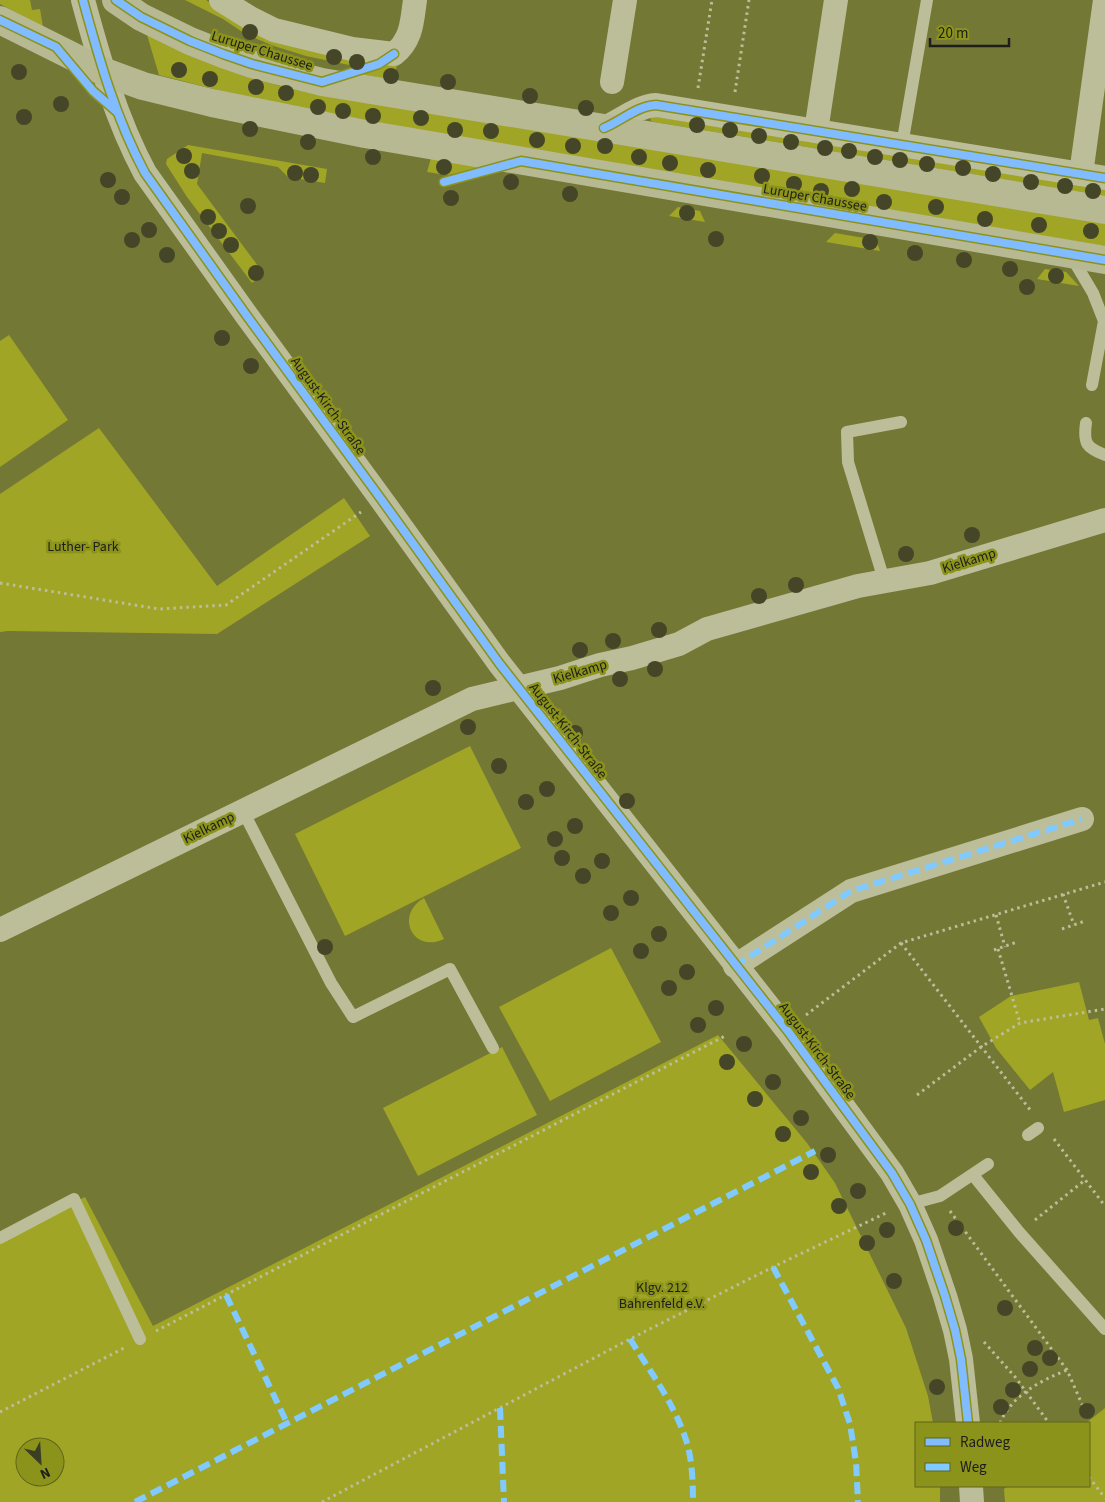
<svg xmlns="http://www.w3.org/2000/svg" width="1105" height="1502" font-family="'Source Sans 3',sans-serif">
  <style>
    .green { fill: #a0a525; fill-rule: evenodd }
    .lines { fill: none; stroke-linecap: round; stroke-linejoin: round }
    .path { stroke: #bcbe9a; stroke-width: 3; stroke-dasharray: 2.5 4; stroke-linecap: butt }
    .service { stroke: #bcbe9a; stroke-width: 12 }
    .minor { stroke: #bcbe9a; stroke-width: 24 }
    .secondary { stroke: #b7b993; stroke-width: 28 }
    .quiet { stroke: #80caff; stroke-width: 6; stroke-dasharray: 12 6; stroke-linecap: butt }
    .cycleway-casing { stroke: #8c931a; stroke-width: 11 }
    .cycleway { stroke: #80bcff; stroke-width: 8 }
    .tree { fill: #444627 }
    .labels { text-anchor: middle; dominant-baseline: central; stroke-width: 5; stroke-linejoin: round; paint-order: stroke }
    .street-label { font-size: 14px; fill: #1d1d1d; stroke: #8c931a }
    .park-label { font-size: 14px; fill: #1d1d1b; stroke: #8c931a }
  </style>
  <rect width="100%" height="100%" fill="#747835"/>
  <g class="green">
    <path d="M0,0H30L32,10L40,9L43,27L0,4Z"/>
    <path d="M185,0H206L237,20L373,63L349,65L306,56L274,46L247,35L223,19Z"/>
    <path d="M147,35L249,77L280,86L336,97L1105,223V246L522,149L257,100L159,75Z"/>
    <path d="M389,64H397L394,80L359,74V72Z"/>
    <path d="M650,116L1105,186V196L654,122L651,121Z"/>
    <path d="M188,145L327,169L325,183L288,177L278,167L202,153L197,184L264,274L252,283L187,197L166,164L167,159Z"/>
    <path d="M431,158L480,167L479,170L447,175L427,172Z"/>
    <path d="M678,207L700,211L705,222L669,216Z"/>
    <path d="M835,233L876,240L880,251L826,242Z"/>
    <path d="M1045,269L1066,272L1079,286L1037,279Z"/>
    <path d="M9,335L68,420L0,467V341Z"/>
    <path d="M99,428L217,586L344,498L370,536L217,634L8,631L0,632V494Z"/>
    <path d="M470,746L521,848L345,936L295,834Z"/>
    <path d="M424,898L444,939C413,954 394,915 424,898Z"/>
    <path d="M611,948L661,1042L550,1101L499,1007Z"/>
    <path d="M1079,982L1089,1020L1098,1018L1105,1044V1100L1064,1112L1053,1072L1030,1090L996,1048L979,1017L1011,996Z"/>
    <path d="M718,1035L807,1143L835,1183L906,1328L928,1396L933,1423H916V1486H940V1502H0V1238L85,1197L153,1326ZM25,1447H55V1477H25Z"/>
    <path d="M502,1047L537,1115L418,1176L383,1108Z"/>
    <path d="M1105,1408V1502H1005L1004,1489L1008,1486H1089V1423H1086Z"/>
  </g>
  <g class="lines">
    <g class="path">
      <path d="M698,88L712,0"/>
      <path d="M735,92L749,0"/>
      <path d="M0,583L159,609L226,605L361,512"/>
      <path d="M1063,894L1074,925"/>
      <path d="M996,915L1005,947"/>
      <path d="M1062,929L1085,921"/>
      <path d="M901,943L1031,1111"/>
      <path d="M998,949L1020,1023"/>
      <path d="M994,950L1017,942"/>
      <path d="M806,1015L901,943L1105,882"/>
      <path d="M917,1095L981,1047L1020,1023L1105,1009"/>
      <path d="M1054,1139L1105,1206"/>
      <path d="M950,1211L1067,1370L1085,1411L1087,1423"/>
      <path d="M1035,1220L1085,1180"/>
      <path d="M156,1331L725,1036"/>
      <path d="M984,1342L1016,1378L1049,1423"/>
      <path d="M0,1412L124,1348"/>
      <path d="M1000,1423C1012,1395 1040,1381 1067,1370"/>
      <path d="M1089,1477L1105,1498"/>
      <path d="M322,1502L630,1339L773,1267L886,1213"/>
    </g>
    <g class="service">
      <path d="M902,145L927,0"/>
      <path d="M1071,256L1093,293L1104,321L1092,385"/>
      <path d="M1086,423C1083,444 1087,448 1105,455"/>
      <path d="M884,580L848,462L847,432L901,422"/>
      <path d="M243,811L331,983L353,1017L450,969L493,1048"/>
      <path d="M1028,1135L1038,1128"/>
      <path d="M973,1175L1019,1232L1105,1329"/>
      <path d="M910,1204L940,1196L988,1164"/>
      <path d="M0,1238L74,1199L140,1339"/>
    </g>
    <g class="minor">
      <path d="M83,0C99,59 116,119 145,173L247,316L381,499L499,663L787,1030L892,1173L910,1204L926,1240L945,1296L955,1330L961,1359L968,1423"/>
      <path d="M221,0L250,18L274,30L352,49L394,54C412,40 412,21 415,0"/>
      <path d="M612,82L625,0"/>
      <path d="M604,128C621,121 637,106 656,105L1105,178"/>
      <path d="M816,131L836,0"/>
      <path d="M1081,174L1105,0"/>
      <path d="M0,930L472,699L560,678L600,665L632,658L679,644L707,629L858,586L930,573L1105,520"/>
      <path d="M735,966L851,891L1082,819"/>
      <path d="M971,1486L972,1502"/>
    </g>
    <g class="secondary">
      <path d="M116,0L141,17L190,41L223,54L252,64L322,82L1105,210"/>
      <path d="M0,20L102,71L143,86L212,103L365,134L1105,260"/>
    </g>
    <g class="quiet">
      <path d="M735,966L851,891L1082,819"/>
      <path d="M773,1267L838,1388L850,1424L856,1462L858,1502"/>
      <path d="M226,1295L287,1423"/>
      <path d="M630,1339C650,1371 673,1402 685,1437C692,1456 693,1481 693,1502"/>
      <path d="M500,1408L504,1502"/>
      <path d="M135,1502L815,1151"/>
    </g>
    <defs>
      <g id="cycleway">
        <path d="M83,0C99,59 116,119 145,173L247,316L381,499L499,663L787,1030L892,1173L910,1204L926,1240L945,1296L955,1330L961,1359L968,1423"/>
        <path d="M116,0L141,17L190,41L223,54L252,64L322,82L379,64L394,54"/>
        <path d="M0,20L56,47L93,91L116,111"/>
        <path d="M604,128C621,121 637,106 656,105L1105,178"/>
        <path d="M444,182L521,161L1105,260"/>
      </g>
    </defs>
    <use href="#cycleway" class="cycleway-casing"/>
    <use href="#cycleway" class="cycleway"/>
  </g>
  <g class="tree">
    <circle cx="250" cy="32" r="8"/>
    <circle cx="334" cy="57" r="8"/>
    <circle cx="357" cy="62" r="8"/>
    <circle cx="179" cy="70" r="8"/>
    <circle cx="19" cy="72" r="8"/>
    <circle cx="391" cy="76" r="8"/>
    <circle cx="210" cy="79" r="8"/>
    <circle cx="448" cy="82" r="8"/>
    <circle cx="256" cy="87" r="8"/>
    <circle cx="286" cy="93" r="8"/>
    <circle cx="530" cy="96" r="8"/>
    <circle cx="61" cy="104" r="8"/>
    <circle cx="318" cy="107" r="8"/>
    <circle cx="586" cy="108" r="8"/>
    <circle cx="343" cy="111" r="8"/>
    <circle cx="373" cy="116" r="8"/>
    <circle cx="24" cy="117" r="8"/>
    <circle cx="421" cy="118" r="8"/>
    <circle cx="697" cy="125" r="8"/>
    <circle cx="250" cy="129" r="8"/>
    <circle cx="455" cy="130" r="8"/>
    <circle cx="730" cy="130" r="8"/>
    <circle cx="491" cy="131" r="8"/>
    <circle cx="759" cy="136" r="8"/>
    <circle cx="537" cy="140" r="8"/>
    <circle cx="308" cy="142" r="8"/>
    <circle cx="791" cy="142" r="8"/>
    <circle cx="573" cy="146" r="8"/>
    <circle cx="605" cy="146" r="8"/>
    <circle cx="825" cy="148" r="8"/>
    <circle cx="849" cy="151" r="8"/>
    <circle cx="184" cy="156" r="8"/>
    <circle cx="373" cy="157" r="8"/>
    <circle cx="639" cy="157" r="8"/>
    <circle cx="875" cy="157" r="8"/>
    <circle cx="900" cy="160" r="8"/>
    <circle cx="670" cy="163" r="8"/>
    <circle cx="927" cy="164" r="8"/>
    <circle cx="444" cy="167" r="8"/>
    <circle cx="963" cy="168" r="8"/>
    <circle cx="708" cy="170" r="8"/>
    <circle cx="192" cy="171" r="8"/>
    <circle cx="295" cy="173" r="8"/>
    <circle cx="993" cy="174" r="8"/>
    <circle cx="311" cy="175" r="8"/>
    <circle cx="762" cy="176" r="8"/>
    <circle cx="108" cy="180" r="8"/>
    <circle cx="511" cy="182" r="8"/>
    <circle cx="1031" cy="182" r="8"/>
    <circle cx="794" cy="184" r="8"/>
    <circle cx="1065" cy="186" r="8"/>
    <circle cx="852" cy="189" r="8"/>
    <circle cx="821" cy="191" r="8"/>
    <circle cx="1093" cy="191" r="8"/>
    <circle cx="570" cy="194" r="8"/>
    <circle cx="122" cy="197" r="8"/>
    <circle cx="451" cy="198" r="8"/>
    <circle cx="884" cy="202" r="8"/>
    <circle cx="248" cy="206" r="8"/>
    <circle cx="936" cy="207" r="8"/>
    <circle cx="687" cy="213" r="8"/>
    <circle cx="208" cy="217" r="8"/>
    <circle cx="985" cy="219" r="8"/>
    <circle cx="1039" cy="225" r="8"/>
    <circle cx="149" cy="230" r="8"/>
    <circle cx="219" cy="231" r="8"/>
    <circle cx="1091" cy="231" r="8"/>
    <circle cx="716" cy="239" r="8"/>
    <circle cx="132" cy="240" r="8"/>
    <circle cx="870" cy="242" r="8"/>
    <circle cx="231" cy="245" r="8"/>
    <circle cx="915" cy="253" r="8"/>
    <circle cx="167" cy="255" r="8"/>
    <circle cx="964" cy="260" r="8"/>
    <circle cx="1010" cy="269" r="8"/>
    <circle cx="256" cy="273" r="8"/>
    <circle cx="1056" cy="276" r="8"/>
    <circle cx="1027" cy="287" r="8"/>
    <circle cx="222" cy="338" r="8"/>
    <circle cx="251" cy="366" r="8"/>
    <circle cx="972" cy="535" r="8"/>
    <circle cx="906" cy="554" r="8"/>
    <circle cx="796" cy="585" r="8"/>
    <circle cx="759" cy="596" r="8"/>
    <circle cx="659" cy="630" r="8"/>
    <circle cx="613" cy="641" r="8"/>
    <circle cx="580" cy="650" r="8"/>
    <circle cx="655" cy="669" r="8"/>
    <circle cx="620" cy="679" r="8"/>
    <circle cx="433" cy="688" r="8"/>
    <circle cx="468" cy="727" r="8"/>
    <circle cx="575" cy="733" r="8"/>
    <circle cx="499" cy="766" r="8"/>
    <circle cx="547" cy="789" r="8"/>
    <circle cx="627" cy="801" r="8"/>
    <circle cx="526" cy="802" r="8"/>
    <circle cx="575" cy="826" r="8"/>
    <circle cx="555" cy="839" r="8"/>
    <circle cx="562" cy="858" r="8"/>
    <circle cx="602" cy="861" r="8"/>
    <circle cx="583" cy="876" r="8"/>
    <circle cx="631" cy="898" r="8"/>
    <circle cx="611" cy="913" r="8"/>
    <circle cx="659" cy="934" r="8"/>
    <circle cx="325" cy="947" r="8"/>
    <circle cx="641" cy="951" r="8"/>
    <circle cx="687" cy="972" r="8"/>
    <circle cx="669" cy="988" r="8"/>
    <circle cx="716" cy="1008" r="8"/>
    <circle cx="698" cy="1025" r="8"/>
    <circle cx="744" cy="1044" r="8"/>
    <circle cx="727" cy="1062" r="8"/>
    <circle cx="773" cy="1082" r="8"/>
    <circle cx="755" cy="1099" r="8"/>
    <circle cx="801" cy="1118" r="8"/>
    <circle cx="783" cy="1134" r="8"/>
    <circle cx="828" cy="1155" r="8"/>
    <circle cx="811" cy="1172" r="8"/>
    <circle cx="858" cy="1191" r="8"/>
    <circle cx="839" cy="1206" r="8"/>
    <circle cx="956" cy="1228" r="8"/>
    <circle cx="887" cy="1230" r="8"/>
    <circle cx="867" cy="1243" r="8"/>
    <circle cx="894" cy="1281" r="8"/>
    <circle cx="1005" cy="1308" r="8"/>
    <circle cx="1035" cy="1348" r="8"/>
    <circle cx="1050" cy="1358" r="8"/>
    <circle cx="1030" cy="1369" r="8"/>
    <circle cx="937" cy="1387" r="8"/>
    <circle cx="1013" cy="1390" r="8"/>
    <circle cx="1001" cy="1407" r="8"/>
    <circle cx="1087" cy="1411" r="8"/>
  </g>
  <g class="labels">
    <g class="street-label">
      <text transform="translate(262 51) rotate(17)">Luruper Chaussee</text>
      <text transform="translate(815 198) rotate(10)">Luruper Chaussee</text>
      <text transform="translate(328 406) rotate(54)">August-Kirch-Straße</text>
      <text transform="translate(969 561) rotate(-17)">Kielkamp</text>
      <text transform="translate(580 672) rotate(-16)">Kielkamp</text>
      <text transform="translate(568 731) rotate(52)">August-Kirch-Straße</text>
      <text transform="translate(209 828) rotate(-26)">Kielkamp</text>
      <text transform="translate(817 1051) rotate(53)">August-Kirch-Straße</text>
    </g>
    <g class="park-label">
      <text x="83" y="547">Luther- Park</text>
      <text x="662" y="1288">Klgv. 212<tspan x="662" dy="16">Bahrenfeld e.V.</tspan></text>
    </g>
  </g>
  <rect x="915" y="1422" width="175" height="65" fill="#8c931a" stroke="#60641b"/>
  <rect x="925" y="1438" width="25" height="8" fill="#80bcff" stroke="#60641b"/>
  <text x="960" y="1447" font-size="15" fill="#1d1d1d">Radweg</text>
  <rect x="925" y="1463" width="25" height="8" fill="#80caff" stroke="#60641b"/>
  <text x="960" y="1472" font-size="15" fill="#1d1d1d">Weg</text>
  <g transform="translate(40 1462) rotate(155)"><circle r="24" fill="#8c931a" stroke="#60641b"/>
  <path d="M0-4L9 19L0 12L-9 19Z" fill="#3b3d25"/>
  <text y="-8" font-size="14" font-weight="bold" text-anchor="middle" fill="#1d1d1d">N</text>
  </g>
  <path d="M930 38v8h79v-8" fill="none" stroke="#1d1d1d" stroke-width="2.5"/>
  <text x="938" y="38" font-size="15" fill="#1d1d1d" stroke="#8c931a" stroke-width="4" paint-order="stroke">20 m</text>
</svg>
